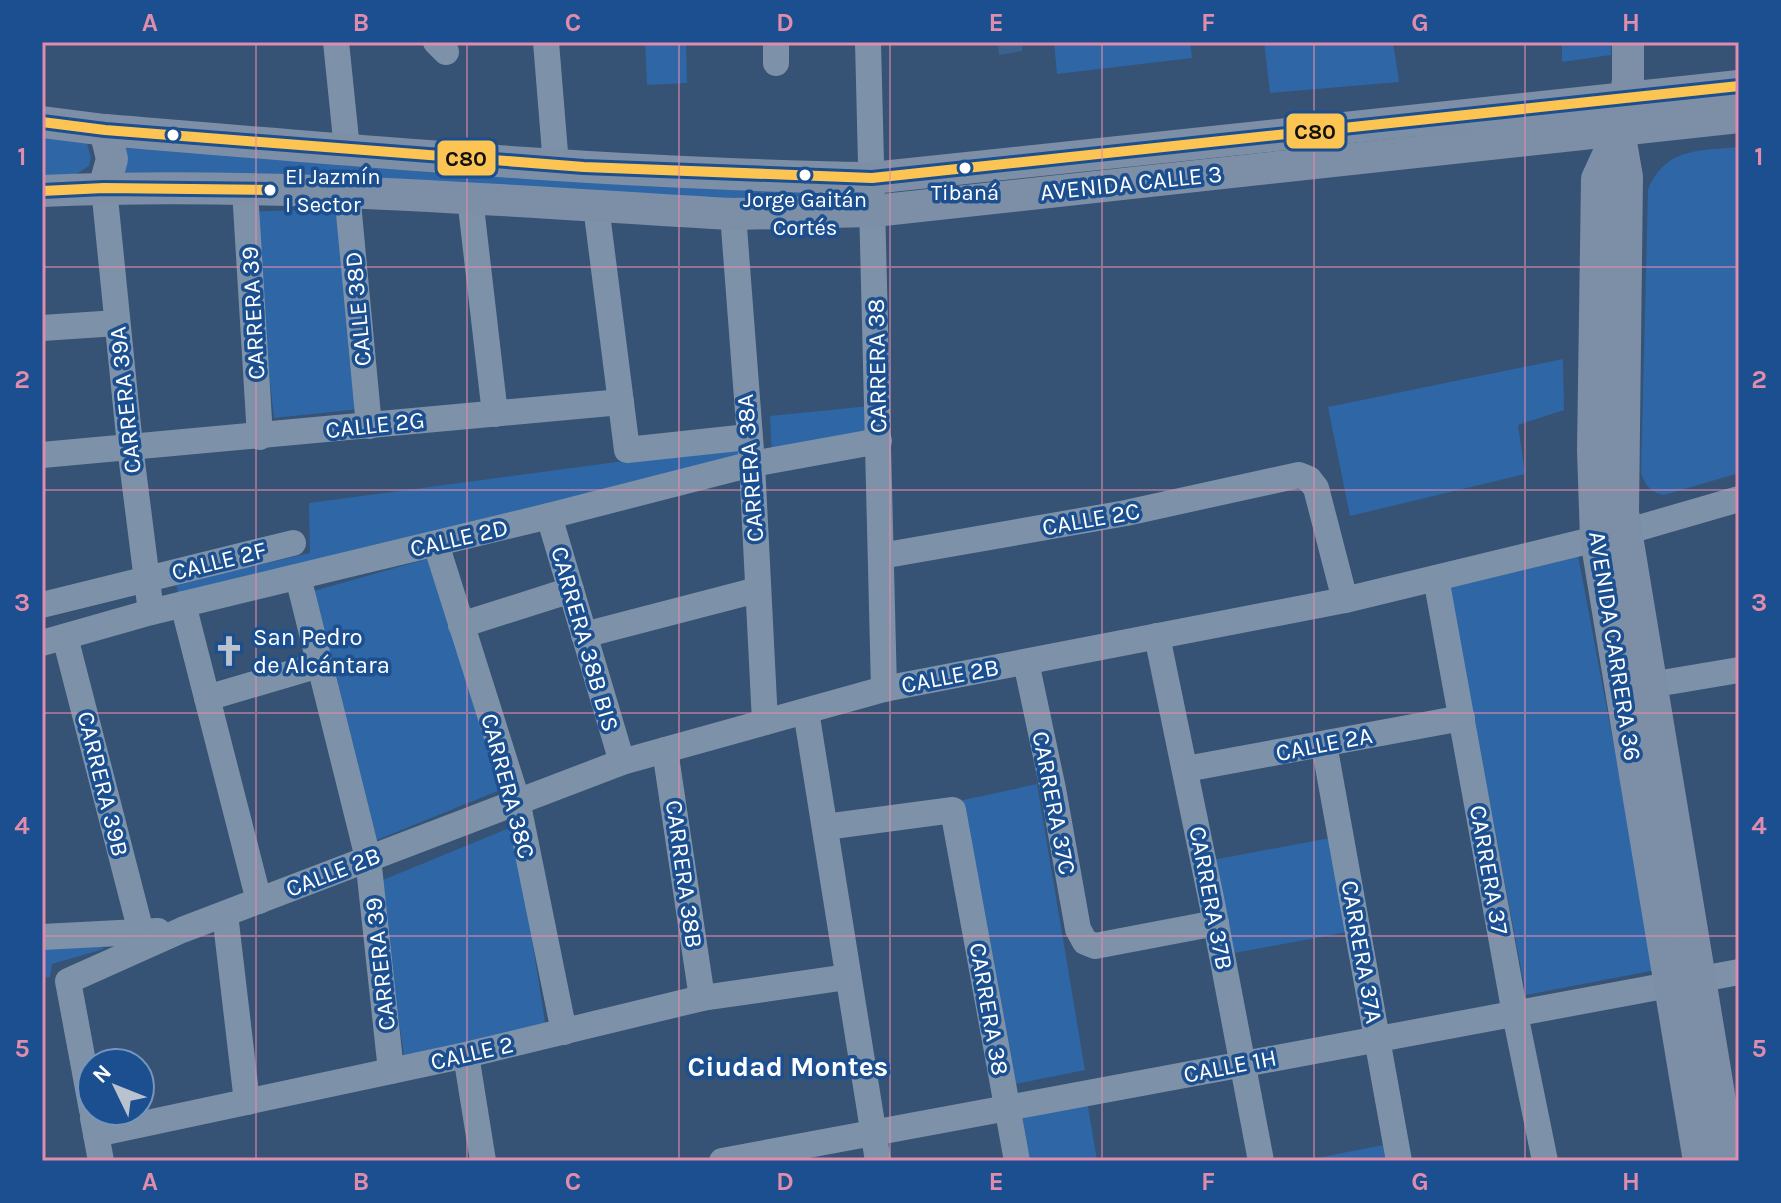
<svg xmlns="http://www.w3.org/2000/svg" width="1781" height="1203" font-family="Karla,sans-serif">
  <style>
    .green { fill: #2f66a5 }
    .water { fill: #3b618d }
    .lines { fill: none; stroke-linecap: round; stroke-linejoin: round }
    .minor { stroke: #7d92a8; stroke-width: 26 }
    .major { stroke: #7d8ea7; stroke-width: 32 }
    .bus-1-casing { stroke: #1b4f8f; stroke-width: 16 }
    .bus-1 { stroke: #fcc553; stroke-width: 10 }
    .grid { fill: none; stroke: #e08cad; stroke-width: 2; stroke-opacity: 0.55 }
    .bus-dot { fill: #fff; stroke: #1b4f8f; stroke-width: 3 }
    .labels { text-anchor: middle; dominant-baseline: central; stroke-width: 7; stroke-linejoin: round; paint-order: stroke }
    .bus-label { font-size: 22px; fill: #fff; stroke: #1b4f8f }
    .street-label { font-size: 24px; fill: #fff; stroke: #1b4f8f }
    .poi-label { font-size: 24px; fill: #fff; stroke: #1b4f8f; text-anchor: start }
    .quarter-label { font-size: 28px; font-weight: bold; fill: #fff; stroke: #1b4f8f }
    .line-badge { stroke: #1b4f8f; stroke-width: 3 }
    .pale-badge-label { font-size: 22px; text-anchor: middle; font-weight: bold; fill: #111 }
    .neatline { fill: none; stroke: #e08cad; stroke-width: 3 }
    .grid-label { font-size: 26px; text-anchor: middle; font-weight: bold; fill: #e08cad }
  </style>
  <rect width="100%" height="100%" fill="#365274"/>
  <g class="green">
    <path d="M645,42H686L687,83L647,85Z"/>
    <path d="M1054,42H1190L1192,58L1057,74Z"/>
    <path d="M1264,42H1393L1399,82L1270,93Z"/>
    <path d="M1562,42H1611V55L1562,62Z"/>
    <path d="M42,132L87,143L91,158L89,166L70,178L42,179Z"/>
    <path d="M118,143L845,188L847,203L119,174Z"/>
    <path d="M1739,147V473L1664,495C1650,492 1646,486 1641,473L1648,190C1665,147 1700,151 1739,147Z"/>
    <path d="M339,208L360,409L274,418L251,212Z"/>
    <path d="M1563,359L1564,410L1518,425L1525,474L1350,516L1328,407Z"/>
    <path d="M870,406V434L772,457L770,416Z"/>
    <path d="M744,445L747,459L179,597L176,584L310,553L309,503Z"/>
    <path d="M1577,550L1656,970L1526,995L1449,587Z"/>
    <path d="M430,558L505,788L377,840L310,592Z"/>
    <path d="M1037,784L1085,1070L1011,1085L959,801Z"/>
    <path d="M514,826L546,1028L405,1062L378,882Z"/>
    <path d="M1335,837L1353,931L1229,954L1212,860Z"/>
    <path d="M98,943L104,949L52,964L50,977L42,978V945Z"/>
    <path d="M1086,1094L1097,1161H1030L1021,1121L1023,1113Z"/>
    <path d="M1383,1145L1386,1161H1302Z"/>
  </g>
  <path class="water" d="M997,42H1022V51L999,55Z"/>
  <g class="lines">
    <g class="minor">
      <path d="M336,42L347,149"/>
      <path d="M436,42L446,52"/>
      <path d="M546,42L556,165"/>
      <path d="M776,42V63"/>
      <path d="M868,42L884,689"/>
      <path d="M104,188L130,446L151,612"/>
      <path d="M245,190L260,437"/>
      <path d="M347,192L369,426"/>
      <path d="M470,198L495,414"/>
      <path d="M596,206L627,450L748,437"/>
      <path d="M733,214L752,464L765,722"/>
      <path d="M42,328L117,323"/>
      <path d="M42,455L621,402"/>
      <path d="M549,516L622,762"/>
      <path d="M436,544L517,800L564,1032"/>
      <path d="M881,556L1126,513L1299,475L1309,479L1316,488L1345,600"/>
      <path d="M298,577L368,858L391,1071"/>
      <path d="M1436,578L1515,1014L1545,1161"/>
      <path d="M183,604L259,901"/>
      <path d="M42,605L293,543"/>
      <path d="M461,625L571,590"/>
      <path d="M584,635L757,590"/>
      <path d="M1157,636L1212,903L1261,1161"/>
      <path d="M65,637L141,932"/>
      <path d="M42,643L151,612L549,516L752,464L879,441"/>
      <path d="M1026,662L1053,789L1078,929L1085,942L1095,946L1216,923"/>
      <path d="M1632,688L1739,670"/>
      <path d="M207,698L319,665"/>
      <path d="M806,711L878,1161"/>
      <path d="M1324,744L1399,1161"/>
      <path d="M665,750L702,998"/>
      <path d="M1186,769L1462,718"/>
      <path d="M825,827L953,810L1017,1161"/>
      <path d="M225,914L247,1102"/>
      <path d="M42,937L158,931"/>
      <path d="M466,1055L483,1161"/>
      <path d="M92,1110L68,981L182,930L622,762L884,689L1345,600L1625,532L1739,499"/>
      <path d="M93,1118L101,1161"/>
      <path d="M96,1134L466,1055L702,998L847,977"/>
      <path d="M722,1161L1739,972"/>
    </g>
    <g class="major">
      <path d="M1628,42V81L1619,131L1597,179L1593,451L1596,539L1699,1161"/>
      <path d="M42,122L105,130C361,151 616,174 872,178L1739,86"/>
      <path d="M1619,131L1627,177L1623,512L1730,1161"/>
      <path d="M104,188L112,159L105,130"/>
      <path d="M42,191C272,181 503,201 733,214L874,211L1739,117"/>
    </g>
    <defs>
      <g id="bus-1">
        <path d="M42,122L105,130L584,167L872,178L1739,86"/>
        <path d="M42,191L104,188L270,190"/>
      </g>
    </defs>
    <use href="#bus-1" class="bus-1-casing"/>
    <use href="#bus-1" class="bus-1"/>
  </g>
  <path class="grid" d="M256,42V1161M467,42V1161M679,42V1161M890,42V1161M1102,42V1161M1314,42V1161M1525,42V1161M42,267H1739M42,490H1739M42,713H1739M42,936H1739"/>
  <defs>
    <symbol id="church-bare" viewBox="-9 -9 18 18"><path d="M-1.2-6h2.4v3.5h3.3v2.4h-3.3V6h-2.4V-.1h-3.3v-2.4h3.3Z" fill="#b9c2ce" stroke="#1b4f8f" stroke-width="2.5" paint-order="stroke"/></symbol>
  </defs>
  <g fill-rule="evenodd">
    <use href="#church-bare" x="207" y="629" width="44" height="44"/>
  </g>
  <g class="bus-dot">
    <circle cx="173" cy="135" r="7"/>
    <circle cx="965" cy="168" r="7"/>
    <circle cx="805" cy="175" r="7"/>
    <circle cx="270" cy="190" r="7"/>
  </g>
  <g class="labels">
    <g class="bus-label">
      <text x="285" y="177" text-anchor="start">El Jazmín<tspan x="285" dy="28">I Sector</tspan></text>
      <text x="965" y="193">Tibaná</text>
      <text x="805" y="200">Jorge Gaitán<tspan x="805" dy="28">Cortés</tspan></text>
    </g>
    <g class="street-label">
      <text transform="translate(1131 183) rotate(-6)">AVENIDA CALLE 3</text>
      <text transform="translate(358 309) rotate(-95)">CALLE 38D</text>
      <text transform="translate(253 313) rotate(-93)">CARRERA 39</text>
      <text transform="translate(877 366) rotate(-91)">CARRERA 38</text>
      <text transform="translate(125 400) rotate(-96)">CARRERA 39A</text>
      <text transform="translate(375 425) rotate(-6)">CALLE 2G</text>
      <text transform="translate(750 468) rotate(-94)">CARRERA 38A</text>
      <text transform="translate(1091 519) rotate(-10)">CALLE 2C</text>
      <text transform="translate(459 538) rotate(-13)">CALLE 2D</text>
      <text transform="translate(219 561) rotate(-14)">CALLE 2F</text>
      <text transform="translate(585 639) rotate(74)">CARRERA 38B BIS</text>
      <text transform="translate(1615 646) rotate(81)">AVENIDA CARRERA 36</text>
      <text transform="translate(950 676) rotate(-11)">CALLE 2B</text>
      <text transform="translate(1324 744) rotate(-11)">CALLE 2A</text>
      <text transform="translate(103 784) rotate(76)">CARRERA 39B</text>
      <text transform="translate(508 786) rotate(75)">CARRERA 38C</text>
      <text transform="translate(1054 803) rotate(79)">CARRERA 37C</text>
      <text transform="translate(1489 870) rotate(80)">CARRERA 37</text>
      <text transform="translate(333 872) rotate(-21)">CALLE 2B</text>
      <text transform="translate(684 874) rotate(82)">CARRERA 38B</text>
      <text transform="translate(1211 898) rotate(79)">CARRERA 37B</text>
      <text transform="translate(1362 952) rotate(80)">CARRERA 37A</text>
      <text transform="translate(380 964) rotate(-96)">CARRERA 39</text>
      <text transform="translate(989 1009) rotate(80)">CARRERA 38</text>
      <text transform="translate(472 1053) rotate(-13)">CALLE 2</text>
      <text transform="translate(1230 1066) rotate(-11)">CALLE 1H</text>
    </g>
    <g class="poi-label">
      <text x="253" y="637">San Pedro<tspan x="253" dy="28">de Alcántara</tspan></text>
    </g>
    <g class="quarter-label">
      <text x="788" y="1066">Ciudad Montes</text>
    </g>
  </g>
  <g class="line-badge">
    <rect x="1285" y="112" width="61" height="38" rx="8" fill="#fcc553"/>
    <rect x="436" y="139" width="61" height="38" rx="8" fill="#fcc553"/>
  </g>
  <g class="pale-badge-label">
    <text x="1315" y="139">C80</text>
    <text x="466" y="166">C80</text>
  </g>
  <rect width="1781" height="1203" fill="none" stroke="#1b4f8f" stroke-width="88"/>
  <g transform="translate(116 1087) rotate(313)"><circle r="38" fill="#1b4f8f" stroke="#7695bc" stroke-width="2"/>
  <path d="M0-6L14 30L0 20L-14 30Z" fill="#b9c2ce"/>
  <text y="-12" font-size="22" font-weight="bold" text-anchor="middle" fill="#ffffff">N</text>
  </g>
  <rect x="44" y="44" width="1693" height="1115" class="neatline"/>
  <g class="grid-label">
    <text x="150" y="31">A</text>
    <text x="361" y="31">B</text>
    <text x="573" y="31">C</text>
    <text x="785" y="31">D</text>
    <text x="996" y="31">E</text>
    <text x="1208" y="31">F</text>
    <text x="1420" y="31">G</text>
    <text x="1631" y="31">H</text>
    <text x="22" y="165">1</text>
    <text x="1759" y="165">1</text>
    <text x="22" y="388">2</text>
    <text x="1759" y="388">2</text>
    <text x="22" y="611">3</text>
    <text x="1759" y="611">3</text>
    <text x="22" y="834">4</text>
    <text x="1759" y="834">4</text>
    <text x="22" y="1057">5</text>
    <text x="1759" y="1057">5</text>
    <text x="150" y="1190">A</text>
    <text x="361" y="1190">B</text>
    <text x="573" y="1190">C</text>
    <text x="785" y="1190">D</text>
    <text x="996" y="1190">E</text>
    <text x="1208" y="1190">F</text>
    <text x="1420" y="1190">G</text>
    <text x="1631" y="1190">H</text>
  </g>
</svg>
